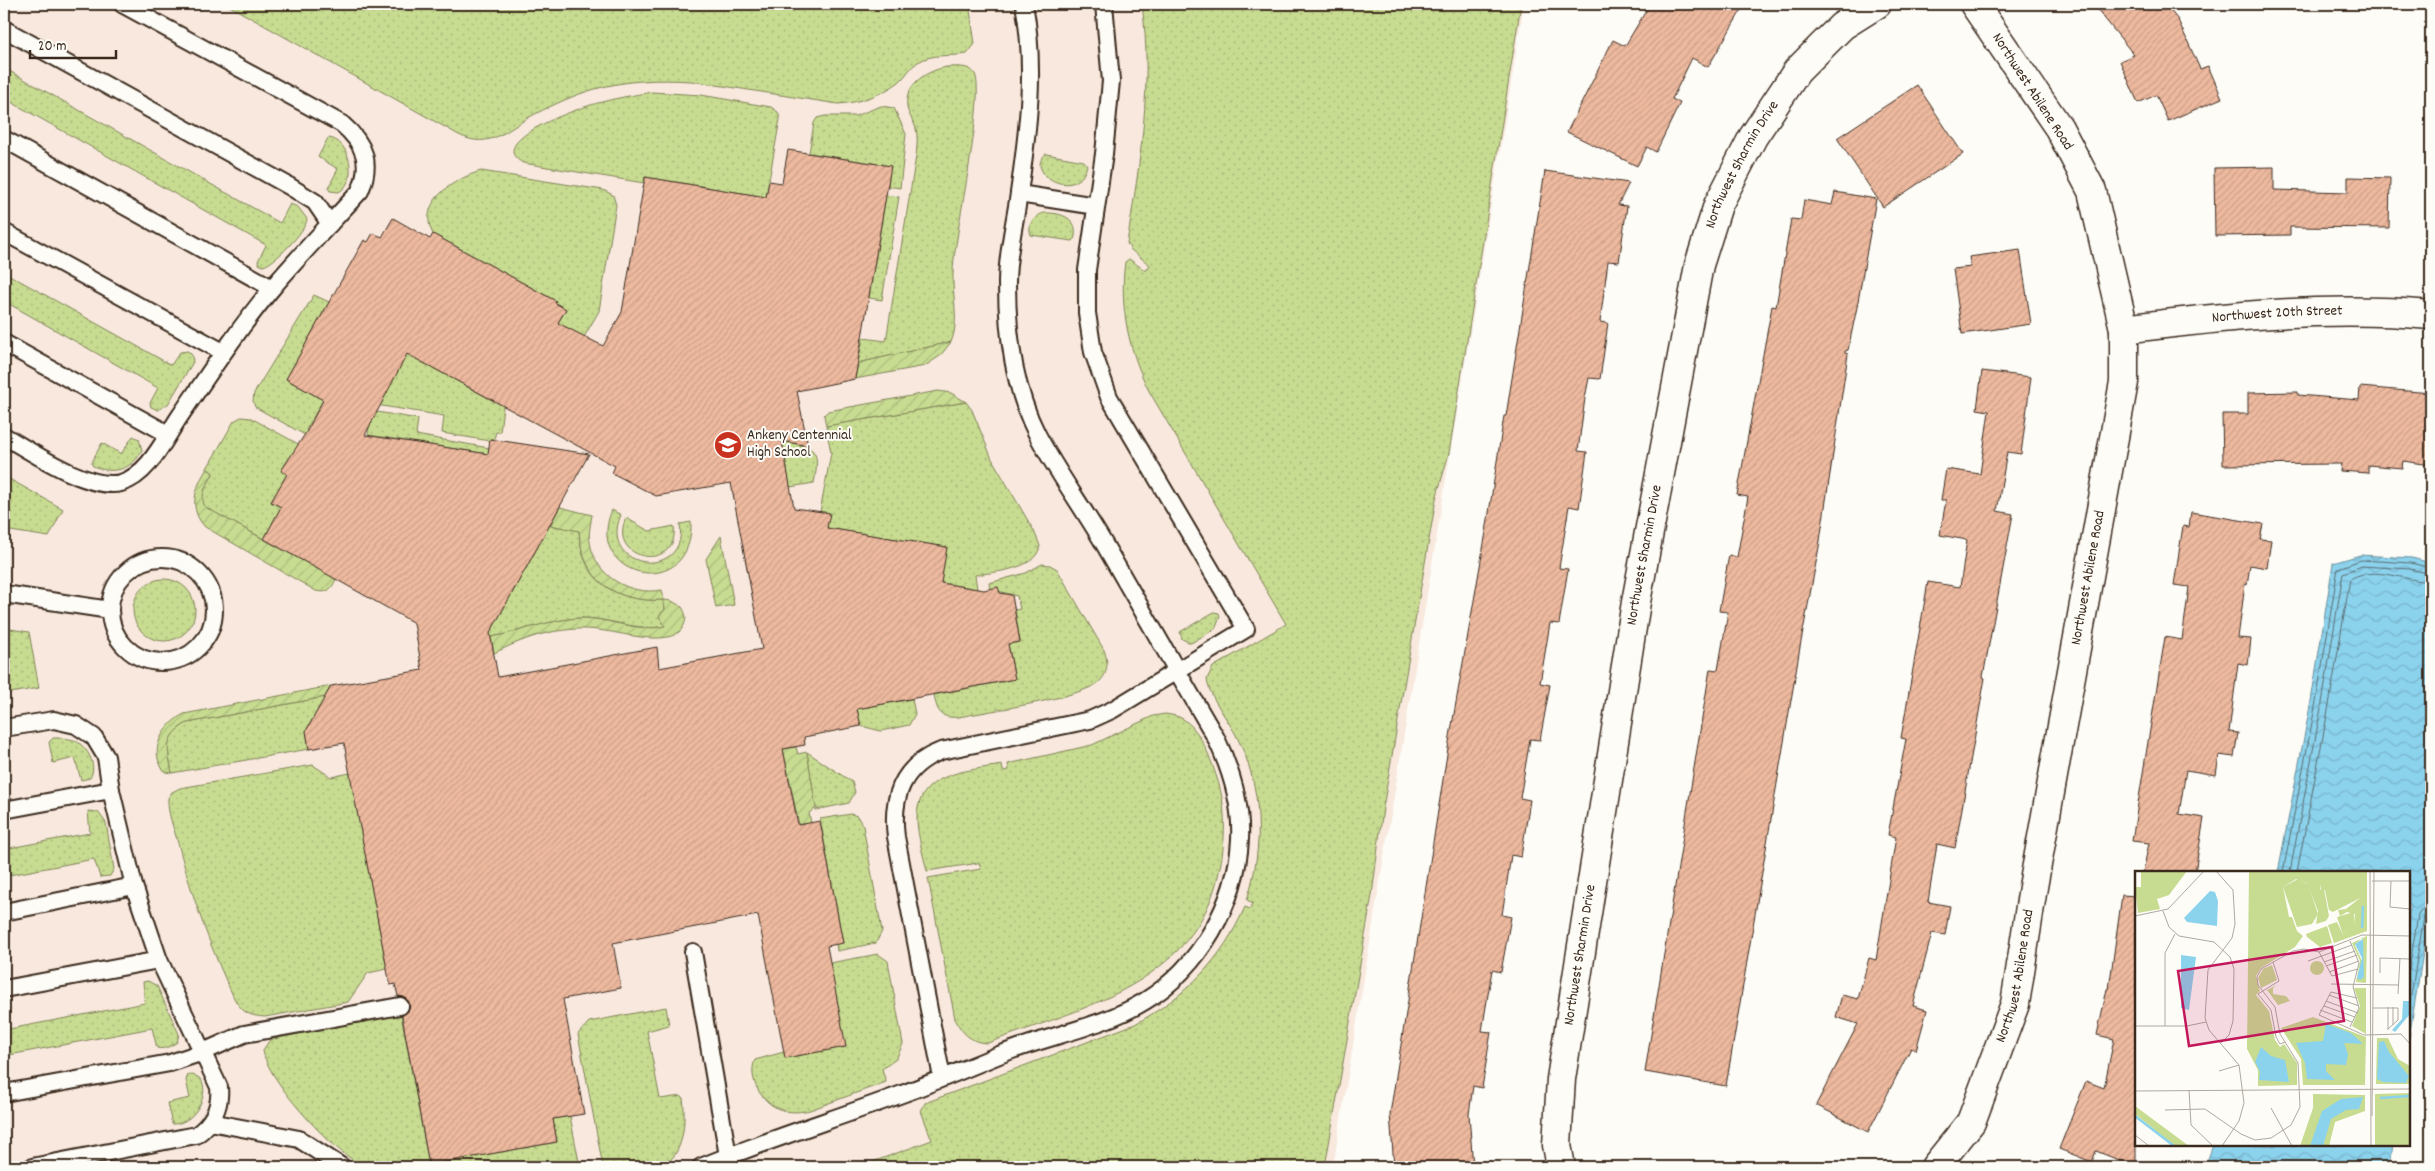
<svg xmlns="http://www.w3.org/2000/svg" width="2435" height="1171" font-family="Dekko,sans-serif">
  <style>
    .built { fill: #f8e8dd }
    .grass { fill: url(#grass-dots); stroke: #818358 }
    .garden { fill: url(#garden-furrows); stroke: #818358 }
    .water { fill: url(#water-waves); stroke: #6b8f9a }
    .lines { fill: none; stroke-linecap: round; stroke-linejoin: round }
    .shore { stroke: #5b6d71; stroke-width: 1 }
    .building { fill: url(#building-hatch); stroke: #3b2a1e; fill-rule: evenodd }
    .lane-casing { stroke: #3b2a1e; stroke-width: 20 }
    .street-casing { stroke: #3b2a1e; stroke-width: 31 }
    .lane { stroke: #fdfcf7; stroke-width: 16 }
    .street { stroke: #fdfcf7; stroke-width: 28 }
    .labels { text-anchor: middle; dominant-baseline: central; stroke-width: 4; stroke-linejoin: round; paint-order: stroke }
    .street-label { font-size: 15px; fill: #3b2a1e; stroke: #fdfcf7 }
    .poi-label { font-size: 15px; fill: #3b2a1e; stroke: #fdfcf7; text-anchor: start }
    .inset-river { fill: none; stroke: #8bd2ed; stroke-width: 2.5 }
    .inset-road { fill: none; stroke: #afa8a0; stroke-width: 1 }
    .view { fill: #c2185b; fill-opacity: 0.15; stroke: #c2185b; stroke-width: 2.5 }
    .inset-edge { fill: none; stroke: #3b2a1e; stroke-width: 2.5 }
  </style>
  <defs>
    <pattern id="grass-dots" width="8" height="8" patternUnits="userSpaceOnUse" patternTransform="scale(1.25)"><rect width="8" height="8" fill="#c7dc91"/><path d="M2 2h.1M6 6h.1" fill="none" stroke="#acbd7d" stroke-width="1.8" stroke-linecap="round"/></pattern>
    <pattern id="garden-furrows" width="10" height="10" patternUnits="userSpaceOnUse" patternTransform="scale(1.25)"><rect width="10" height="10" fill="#c7dc91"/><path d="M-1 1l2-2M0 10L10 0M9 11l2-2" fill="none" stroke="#acbd7d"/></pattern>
    <pattern id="water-waves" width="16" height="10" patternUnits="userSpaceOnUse" patternTransform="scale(1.25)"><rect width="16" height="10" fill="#8bd2ed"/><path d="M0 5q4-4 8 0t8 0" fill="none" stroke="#79b4cb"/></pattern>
    <pattern id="building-hatch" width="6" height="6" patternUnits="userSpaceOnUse" patternTransform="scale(1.25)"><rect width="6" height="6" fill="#edb99f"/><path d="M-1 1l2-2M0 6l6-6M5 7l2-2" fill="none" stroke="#cc9f88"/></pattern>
  </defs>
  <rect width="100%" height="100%" fill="#fdfcf7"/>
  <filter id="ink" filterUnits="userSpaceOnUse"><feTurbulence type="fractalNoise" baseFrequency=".02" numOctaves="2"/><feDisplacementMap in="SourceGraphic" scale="10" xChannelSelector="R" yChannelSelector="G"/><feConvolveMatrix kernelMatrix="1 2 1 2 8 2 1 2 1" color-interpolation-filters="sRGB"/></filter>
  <g filter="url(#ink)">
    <path class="built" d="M4,4H1524L1333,1167H4Z"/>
    <g class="grass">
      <path d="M226,4H969L975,44L967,54C950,57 933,53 918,62C910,67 906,76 899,82C882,95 858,103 838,104L691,81C658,79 627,80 595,89C574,95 555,104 535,114C508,128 491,151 459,135Z"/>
      <path d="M1142,4H1521L1449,453L1436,499L1383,808L1372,895L1325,1167H859L932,1140L921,1111L925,1103L1135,1024C1186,996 1222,960 1245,907L1250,909L1252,903L1247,900C1264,846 1263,788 1237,737C1229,721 1208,695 1207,679L1213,667L1286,624L1149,391C1129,351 1119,308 1125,262L1129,259L1146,271L1150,265L1131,250L1127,243C1140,162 1153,85 1142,4Z"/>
      <path d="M947,67C956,67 970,65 975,74C984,92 963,200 959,225C957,241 953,258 953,274C952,295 960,322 951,342L858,363L863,338L886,341L916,156C917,147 918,137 916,129C914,121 908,115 907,107C904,84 928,70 947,67Z"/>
      <path d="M4,68L280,223L290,204L298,207L307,219C306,231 274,264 263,266L259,264L258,261L266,245L4,98Z"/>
      <path d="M652,92L701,95L771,107L778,112L780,119L766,197L645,177L644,183L523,163C481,141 584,106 598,103C616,98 634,95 652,92Z"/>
      <path d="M881,106L894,108L906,134L900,188L888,186L890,166L809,153L814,123L817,118L825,116H855Z"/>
      <path d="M328,138C350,139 359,181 339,192L330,191L328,188L338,169L318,157Z"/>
      <path d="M1046,154L1084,161L1087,165C1079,204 1022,173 1046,154Z"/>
      <path d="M481,171L603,190L613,195L616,205L599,311L584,337L558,323L566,309L555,303L556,301L433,234C416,202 454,179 481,171Z"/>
      <path d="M886,195L899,197L882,300L869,298Z"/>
      <path d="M1043,213C1060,212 1081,218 1074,240L1072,241L1031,235C1027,224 1034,217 1043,213Z"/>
      <path d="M4,272L171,365L180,352L188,351L192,355L193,362L168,404L158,410L151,407L150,403L158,388L4,301Z"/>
      <path d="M314,295L329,302L286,379L323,400L306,430L323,439L321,444L255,407L253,401L254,393Z"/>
      <path d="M407,354L503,406L500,432H496L494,439H490V441L442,433L444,416L376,405Z"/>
      <path d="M966,402L972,410L992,459L1034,531L1040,546C1036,570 994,572 975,575L977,589L941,583L946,547L827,528L829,513L820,512L831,453L826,426Z"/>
      <path d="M377,412L418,419L416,435L489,448L488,454L368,435L370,420H373Z"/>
      <path d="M241,417L251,418L320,456L307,463L288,460L281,471L287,474L271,502L281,507L264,539L206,508C197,498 208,484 213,474L210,470H206L234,421Z"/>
      <path d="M133,436L139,439L142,450C133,470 112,475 93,466L91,463L102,443L121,454Z"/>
      <path d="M782,441C815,447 821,448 814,483L790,487Z"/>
      <path d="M4,476L63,509L49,537L4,530Z"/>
      <path d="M612,510L621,515C597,571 689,581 680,524L691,522C694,603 582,579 612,510Z"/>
      <path d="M626,518L649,531L674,526C680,573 606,562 626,518Z"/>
      <path d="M550,525L579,531C581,581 616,603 664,600L665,609L659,616L666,626C638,632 610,618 582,618C550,619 521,632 491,637L490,633Z"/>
      <path d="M1042,564L1050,565L1057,569L1104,650C1108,661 1109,673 1099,682C1081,698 988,711 959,717C941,719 937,712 934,695L1015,679L1008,644L1020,642L1015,610L1020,609L1017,596L990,589L989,583L1026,573Z"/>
      <circle cx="164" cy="610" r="31"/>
      <path d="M1214,612L1219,613L1220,617L1215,629L1191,643L1182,639L1180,632Z"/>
      <path d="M4,628L29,632L39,688L4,694Z"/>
      <path d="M325,697L306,731L309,749L172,773C168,750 162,737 187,723Z"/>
      <path d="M912,699L915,714L909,725L881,731L861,726L857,709Z"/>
      <path d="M1165,714C1172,715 1178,716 1183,719C1201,730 1211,760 1217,778C1227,808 1226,841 1219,872C1195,985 1080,1008 988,1043C971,1043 962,1033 955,1019L928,878L981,869L979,863L927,871C923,855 918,837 917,821C915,772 967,771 1002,765L1003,771L1009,770L1008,764L1092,745L1153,716Z"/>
      <path d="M53,738C60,738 67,738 74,740C87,746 98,765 90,778L81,780L75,758L53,763L49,742Z"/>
      <path d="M807,752L852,782L855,792L849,803L816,810Z"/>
      <path d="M313,765L331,777L350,773L387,969L368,973L348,1002L265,1017C250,1016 243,1013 235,1000C211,950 192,897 178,843C174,829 167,812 168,798L172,792L180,788Z"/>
      <path d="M88,811L98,812L106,823L114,869L110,876L100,877L94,859L4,876V849L90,833Z"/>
      <path d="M851,814L857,816L863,826L882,931L876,943L837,951L836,944L843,943L820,819Z"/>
      <path d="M878,954L888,961L903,1044L896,1059L882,1069L886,1082L810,1110C801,1112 791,1113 782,1110C762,1104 747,1079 755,1060L784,1052L785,1058L845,1047L830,963Z"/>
      <path d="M148,981L157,986L179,1034L177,1042C172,1046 163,1050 157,1048L152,1028L4,1056V1030L145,1003L143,982Z"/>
      <path d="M666,1007L669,1025L647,1031L660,1099L681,1096L683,1098C686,1119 685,1160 658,1167C647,1170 617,1167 603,1167L578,1034L589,1022Z"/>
      <path d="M401,1014L429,1165L431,1164L432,1167C416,1167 380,1170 367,1167C339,1160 265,1078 263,1050L269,1041L273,1039Z"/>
      <path d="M188,1075C218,1073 201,1125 172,1124L167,1103L190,1098L186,1080Z"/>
      <path d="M570,1116L580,1167H439L438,1163L557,1142L553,1119Z"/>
    </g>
    <g class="garden">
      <path d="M951,342L940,356L925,366L855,379L858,363Z"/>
      <path d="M938,391L951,393L966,402L826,426L824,415L828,411Z"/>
      <path d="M206,470H210L213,474C207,485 199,495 205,507L336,579C332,589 327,594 316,591L205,527C188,509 195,488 206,470Z"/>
      <path d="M560,507L592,515C591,523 588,533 590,542C595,576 629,596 662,590L664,600L672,601L682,607C686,613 687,619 684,625C675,649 623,633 605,631C592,629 579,628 566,630C540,632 517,642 494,653L491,637C521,632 550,619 581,618C609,618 638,633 665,626L659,616L665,609L664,600C616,603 582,581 579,531L550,525Z"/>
      <path d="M721,536L734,605L716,608L706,559Z"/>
      <path d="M331,686L325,697L187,723C162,737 168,750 172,773L165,772C147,751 163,725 184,714Z"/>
      <path d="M796,747L798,754L807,752L816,808L809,813L811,823L799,825L783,749Z"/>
    </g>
    <g class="water">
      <path d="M2360,555L2412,558L2431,563V904L2409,1038V872H2278L2311,701L2333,563Z"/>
      <path d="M2213,1145H2392L2389,1167H2205Z"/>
    </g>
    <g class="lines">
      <g class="shore">
        <path d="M2283,872L2316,702L2338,568L2361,560L2411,563L2431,568"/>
        <path d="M2290,872L2322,703L2343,573L2362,566L2410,569L2431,574"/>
        <path d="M2297,872L2329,705L2350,579C2374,565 2406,581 2431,582"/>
        <path d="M2409,970L2418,915L2423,908L2431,906"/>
        <path d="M2409,1007L2424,917L2427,913L2431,912"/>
      </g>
    </g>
    <g class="building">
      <path d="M1650,4H1745L1708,67L1692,58L1672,99L1680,103L1656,152L1647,147L1637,166L1567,132L1613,40L1625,46Z"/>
      <path d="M2093,4H2165L2178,20L2200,69L2208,66L2222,98L2168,121L2156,95L2138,103L2120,61L2134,55Z"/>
      <path d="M1917,85L1963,154L1883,207L1837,138Z"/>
      <path d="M788,150L891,166L855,379L797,391L808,446L782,441L794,508L830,513L827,528L947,547L941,583L984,590L998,587L1000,593L1012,595L1020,642L1008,644L1015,679L857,709L861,726L804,737L805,745L783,749L798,825L820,821L843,943L827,946L846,1047L785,1058L758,915L613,943L621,988L563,999L584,1114L553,1119L557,1142L429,1165L402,1016L409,1010L410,1004L404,997L398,996L395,984L390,985L344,743L309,749L306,731L331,686L422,670L414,623L264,539L281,507L271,502L287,474L281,471L307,431L323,400L286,379L364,240L368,242L373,233L382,237L393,218L430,239L433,234L556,301L555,303L566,309L558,323L603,346L622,312L645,177L766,197L769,181L782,183ZM407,354L615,466L612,473L656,496L731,483L762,649L659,668L657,647L498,677L490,633L589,454L490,439L488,454L365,435Z"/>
      <path d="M2274,167V190L2348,192V177L2390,178L2389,228L2290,227V235L2215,236L2214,168Z"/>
      <path d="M1545,171L1629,183L1618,205L1627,206L1619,262L1608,261L1600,322L1608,323L1600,379L1589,378L1585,398L1578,451L1587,452L1579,508L1569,506L1559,568L1568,569L1559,624L1550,623L1540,683L1550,685L1540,740L1530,739L1520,798L1530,800L1521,857L1511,855L1502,915L1511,917L1501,972L1492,970L1482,1031L1491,1032L1482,1088L1473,1086L1469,1114L1473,1167H1394L1390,1114L1448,748L1486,532L1504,416H1506Z"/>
      <path d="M1835,192L1876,199L1857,307L1848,350L1845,351V353L1848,354L1819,547L1800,647L1726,1086L1645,1072L1710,669L1718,670L1728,612L1719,611L1729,555L1737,557L1748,497L1737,495L1772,306L1776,307L1791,219L1801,220L1804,200L1832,205Z"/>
      <path d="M2020,250L2031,324L1962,334L1953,269L1971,267L1969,257Z"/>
      <path d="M1982,371L2031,377L2021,454L2007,452L1997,511L2013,514L1983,677L1985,678L1955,848L1937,844L1928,902L1950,906L1945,935L1932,933L1913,1006L1927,1010L1916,1050L1911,1048L1868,1132L1816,1105L1858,1024L1836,1017L1842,995L1858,999L1869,958L1876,960L1896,837L1888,835L1906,739L1901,738L1928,582L1960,587L1967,540L1940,535L1946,500H1941L1946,469L1980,474L1989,411L1977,409Z"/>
      <path d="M2360,387L2431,393V465L2403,461L2402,468L2368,465V473L2340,471L2341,464L2223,465L2222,414H2248V393L2298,392V395L2359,400Z"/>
      <path d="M2191,512L2263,524L2260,539L2271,540L2267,568L2250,565L2247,585L2245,584L2238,638L2251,639L2248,665L2238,663L2229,732L2238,733L2234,757L2219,755L2216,775L2186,770L2179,814L2204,818L2195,872H2143L2149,843L2132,841L2165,637L2182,640L2189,587L2174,585L2183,526L2189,527Z"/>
      <path d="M2122,895L2136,896V1167L2096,1151L2092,1162L2059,1149L2086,1081L2104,1088L2114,1039L2097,1035L2107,989H2109Z"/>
    </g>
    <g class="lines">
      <defs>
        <g id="lane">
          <path d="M4,29L289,186L315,202L330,224"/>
          <path d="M4,139L272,288"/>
          <path d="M1019,194L1096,206"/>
          <path d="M4,232L223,352"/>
          <path d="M4,343L168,434"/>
          <path d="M4,436C32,452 89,491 121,483C149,475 165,438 180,416C210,372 239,328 273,287C301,254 331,223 360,191C372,163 365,144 342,124L122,4"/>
          <circle cx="162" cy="610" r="52"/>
          <path d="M4,594L110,610"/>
          <path d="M4,728L54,720L76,725L94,737L106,757L111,790L134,886L159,960L219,1087C221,1107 212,1124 196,1135L32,1167"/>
          <path d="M4,810L111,790"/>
          <path d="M4,912L134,886"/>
          <path d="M693,952L728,1156"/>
          <path d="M4,989L159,960"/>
          <path d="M942,1078L896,837C891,797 902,766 941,751L1090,720L1112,710L1246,629L1109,397L1093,352L1087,313V270L1104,154L1111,81L1104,4"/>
          <path d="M4,1093L170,1063L203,1052L244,1034L400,1006"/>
          <path d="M210,1122L299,1139L342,1167"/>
          <path d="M701,1167C767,1140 835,1119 902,1094C935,1082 967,1068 999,1055C1046,1036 1103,1027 1145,1001C1199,968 1237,903 1240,839C1242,804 1231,770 1216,738C1178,673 1141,608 1103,542C1082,506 1056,471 1037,434C1014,389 1007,334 1007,283C1007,253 1015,223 1019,193C1028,130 1036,67 1024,4"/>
        </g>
        <g id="street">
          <path id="s1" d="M2124,329C2225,316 2329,306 2431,315"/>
          <path id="s2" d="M1561,1167L1557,1145L1561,1079L1636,602L1699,265L1718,205L1753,137L1797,71L1842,26L1877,4"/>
          <path id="s3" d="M1935,1167L1971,1122L2015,1004L2033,887L2124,382V329L2092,191L2059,128L1974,4"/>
        </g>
      </defs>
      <use href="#lane" class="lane-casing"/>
      <use href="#street" class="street-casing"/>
      <use href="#lane" class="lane"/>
      <use href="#street" class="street"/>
    </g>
  </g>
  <defs>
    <symbol id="school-disc" viewBox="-11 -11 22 22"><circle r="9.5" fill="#c8321e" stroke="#fdfcf7"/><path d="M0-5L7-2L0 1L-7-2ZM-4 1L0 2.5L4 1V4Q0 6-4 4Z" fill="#fff"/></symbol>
  </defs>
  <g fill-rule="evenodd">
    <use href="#school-disc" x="712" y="429" width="32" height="32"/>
  </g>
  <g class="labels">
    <g class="street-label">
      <text transform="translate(2032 92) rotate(57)">Northwest Abilene Road</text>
      <text stroke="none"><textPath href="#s2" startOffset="1024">Northwest Sharmin Drive</textPath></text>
      <text stroke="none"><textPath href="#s1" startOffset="154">Northwest 20th Street</textPath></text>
      <text stroke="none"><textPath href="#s2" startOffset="619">Northwest Sharmin Drive</textPath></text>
      <text stroke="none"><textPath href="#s3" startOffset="616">Northwest Abilene Road</textPath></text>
      <text stroke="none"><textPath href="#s2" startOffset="214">Northwest Sharmin Drive</textPath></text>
      <text stroke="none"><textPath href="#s3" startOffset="211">Northwest Abilene Road</textPath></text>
    </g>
    <g class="poi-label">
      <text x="747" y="436">Ankeny Centennial<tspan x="747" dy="17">High School</tspan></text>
    </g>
  </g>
  <g transform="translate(2135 871)">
    <rect width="275" height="275" fill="#fdfcf7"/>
    <path d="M114,0H232V60L199,72L193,54L202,51L208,64L219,53L220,43L212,41L205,45L203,39L211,38L225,27L185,13V19L189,18L194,45L191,50L181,53L183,40L172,12L161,8L148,16L154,46H157L162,60L168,65L160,76L126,97L121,105L125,120L121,124L134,140L140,169L145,176L149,173L162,192V214L123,215V199L112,178ZM161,11L172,17L181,44L164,50L153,21ZM192,55L197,72L185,76L172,66L171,63ZM232,65L231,112L221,111L225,90L217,72ZM226,68H228V107H222L227,90L220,74ZM175 97a7 7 0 1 1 14 0a7 7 0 1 1-14 0ZM137,94L142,109L126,117L123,107L128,98ZM142,114L138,117V123L151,125L155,130L143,134L132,119ZM219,117H231V163L217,155L225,135ZM178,146L231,166L230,214H168L166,188L146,157Z" fill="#c7dc91" fill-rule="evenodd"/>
    <path d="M6,0H52L34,24L22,28L25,38L3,42L0,16H6ZM202,4L218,9L225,27L198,41L194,39L190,19L186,21L185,13ZM163,8L173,13L183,43L177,53L162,56L148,16ZM122,12H136V42H122ZM219,41V54L208,64L202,46ZM129,57L144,66L147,81L122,88L116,58ZM242,167H253L263,188L275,195L274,213H241ZM275,222V275H240V223ZM178,223L230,224V240L200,251L194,275H165L178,237ZM0,235L54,275H40L0,243Z" fill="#c7dc91"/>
    <path d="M75,20L80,21L83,30L82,55L52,51L49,47ZM228,68L229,106L225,109L222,107L227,87L220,73ZM46,84L61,86L54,139L46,137ZM268,130H275V143L260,161L257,159L267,148ZM191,153L216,162L228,173L209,172L213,183L211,194L191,193V200L200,209L172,208L170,192L161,172L188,170ZM249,170L254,181L274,205L271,212L248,211L242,208L244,171ZM126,176L136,185L150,189L154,211L124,209L125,201L120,191ZM228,226L224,238L211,239L196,248L188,275H175L187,240L206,228Z" fill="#8bd2ed"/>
    <path class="inset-river" d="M227,57L228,35M245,227L275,225M0,245L39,275"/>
    <path class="inset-road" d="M81,0L98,19L100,53L97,67L73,99L70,147L74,159L104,194L109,232L104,250L87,275M235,0L236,275M237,10H275M256,10L255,36L275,38M28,40L34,56L44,65L79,71L95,86L99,98L98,150L94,164L86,172M0,45L33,38L69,0M0,78V200M173,90L217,74M138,91L144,110L123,123L136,139L141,166L145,173L150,171M189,91L220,80M191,95L222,84M223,98L197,105L184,81L227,64L275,65M194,101L224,90M245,102V87L275,88M196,113L263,114M263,123L265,87M194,124L224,135M222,127L196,121L184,144L229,164L266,163L275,173M191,130L223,142M189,135L220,146M238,137H263V149L253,158M185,139L217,151M258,154V136M0,155H52L71,151M30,155V82L40,63M215,156L224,137L218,116L224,92L215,70M253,159V136M84,200L104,194M54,219L56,254L78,275M0,220L275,218M136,237L157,275M30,239L70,238L106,263L120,269L136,267L156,254L165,236L163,192L145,163L140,136L123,114L122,106L126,98L158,80L169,78L184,81M237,245L239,0M0,264L14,275"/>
    <path class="view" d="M197,76L209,150L54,175L43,100Z"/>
    <rect width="275" height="275" class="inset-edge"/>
  </g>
  <rect width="2435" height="1171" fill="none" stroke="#fdfcf7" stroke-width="20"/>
  <rect x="10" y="10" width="2415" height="1151" fill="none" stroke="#3b2a1e" stroke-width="2" filter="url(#ink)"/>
  <path d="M30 50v8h86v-8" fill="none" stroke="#3b2a1e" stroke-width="2.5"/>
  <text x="38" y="50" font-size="15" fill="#3b2a1e" stroke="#fdfcf7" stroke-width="4" paint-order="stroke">20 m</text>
</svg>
